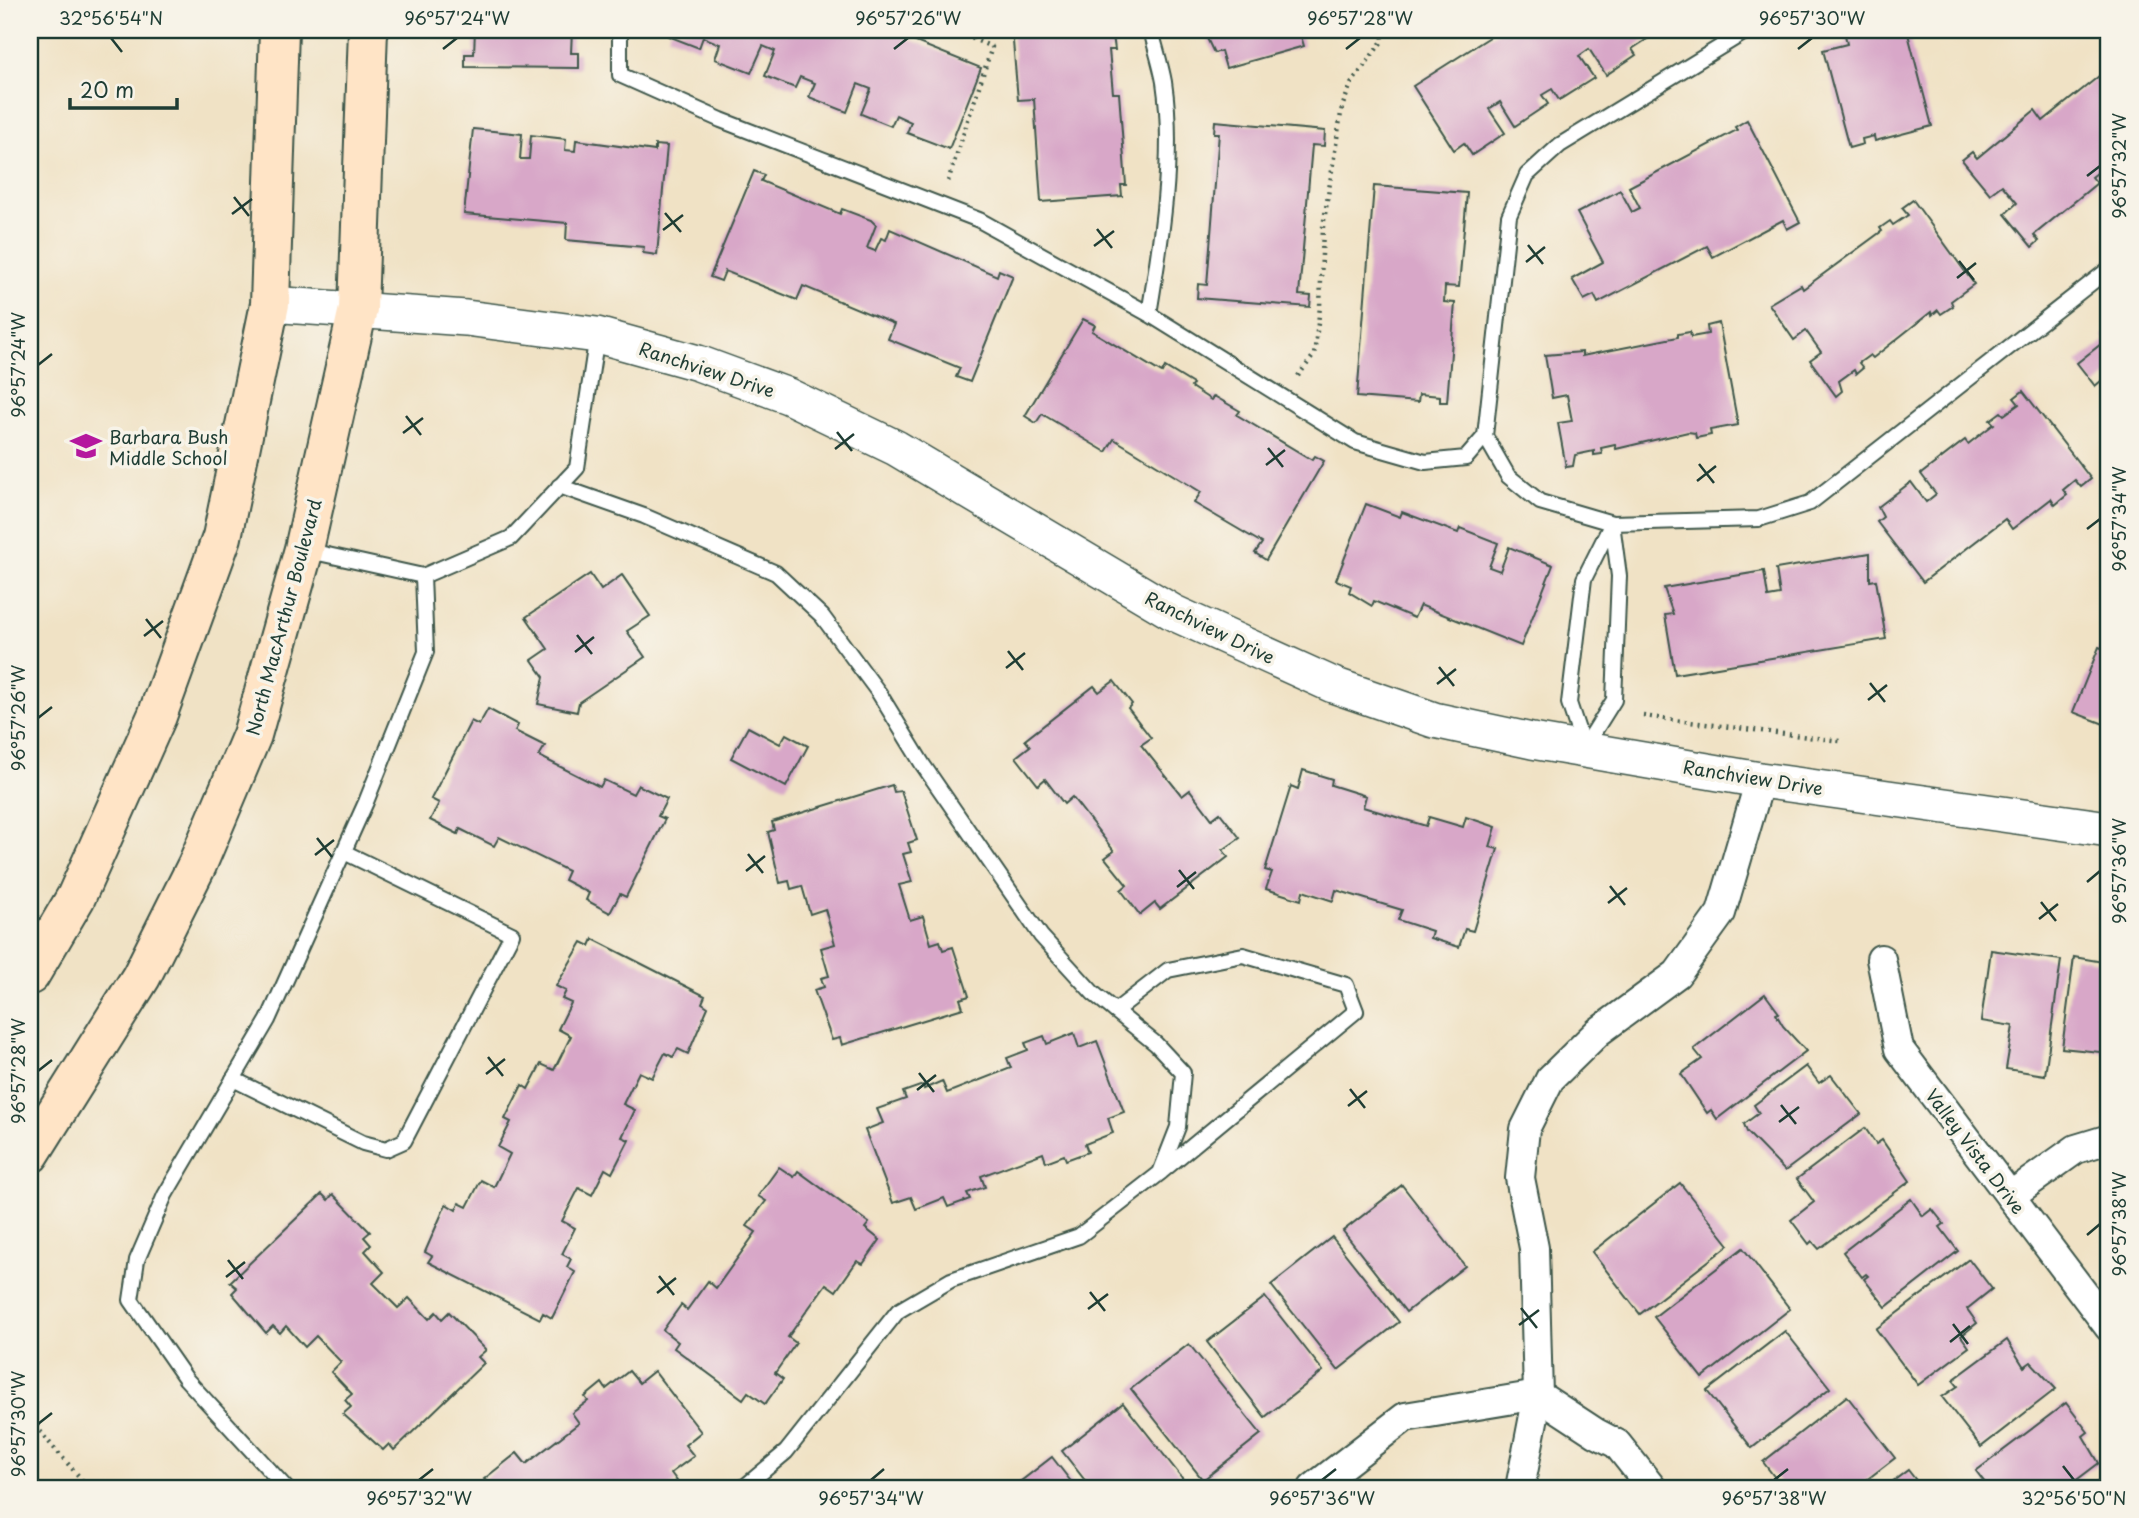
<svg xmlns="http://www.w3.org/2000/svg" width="2139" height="1518" font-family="'Playpen Sans',sans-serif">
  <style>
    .building { fill: #d8a7c8 }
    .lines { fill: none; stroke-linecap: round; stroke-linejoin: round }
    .service-casing { stroke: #3e564a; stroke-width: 18 }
    .minor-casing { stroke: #3e564a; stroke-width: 32 }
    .tertiary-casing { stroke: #3e564a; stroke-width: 38 }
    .secondary-casing { stroke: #3e564a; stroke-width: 42 }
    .path { stroke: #3e564a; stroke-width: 4.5; stroke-dasharray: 2 5; stroke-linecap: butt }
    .service { stroke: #fff; stroke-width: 14 }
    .minor { stroke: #fff; stroke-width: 28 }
    .tertiary { stroke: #fff; stroke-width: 35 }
    .secondary { stroke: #ffe4c6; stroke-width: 38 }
    .ticks { fill: none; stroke: #1f3d34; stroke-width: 2.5 }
    .labels { text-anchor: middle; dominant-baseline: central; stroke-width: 7; stroke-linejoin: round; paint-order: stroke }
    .street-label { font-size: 18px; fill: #1f3d34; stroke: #f7f3e8 }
    .poi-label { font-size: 18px; fill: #1f3d34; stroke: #f7f3e8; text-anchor: start }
    .neatline { fill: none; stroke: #1f3d34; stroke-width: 2.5 }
    .ticks-label { font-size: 18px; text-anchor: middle; fill: #1f3d34 }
  </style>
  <rect width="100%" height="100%" fill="#f7f3e8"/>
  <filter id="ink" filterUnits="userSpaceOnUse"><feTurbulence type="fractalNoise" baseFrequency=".0143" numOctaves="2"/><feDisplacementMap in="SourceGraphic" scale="14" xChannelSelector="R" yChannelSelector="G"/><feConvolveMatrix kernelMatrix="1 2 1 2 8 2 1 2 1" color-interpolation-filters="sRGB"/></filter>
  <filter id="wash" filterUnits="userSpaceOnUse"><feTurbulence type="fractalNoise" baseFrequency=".00686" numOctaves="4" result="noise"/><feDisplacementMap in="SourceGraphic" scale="28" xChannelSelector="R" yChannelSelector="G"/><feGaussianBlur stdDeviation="1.57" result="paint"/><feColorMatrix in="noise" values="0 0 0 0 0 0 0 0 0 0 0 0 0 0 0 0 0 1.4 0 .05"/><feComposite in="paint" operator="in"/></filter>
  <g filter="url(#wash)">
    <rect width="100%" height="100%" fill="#f0e2c5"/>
    <g id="blocks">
      <g class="building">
        <path d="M475,30H572L571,53H579V68L465,67V54H474Z"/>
        <path d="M670,30H886L981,68L949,149L907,133L911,122L896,115L891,126L861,114L871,89L858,84L847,112L809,97L815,83L800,77L795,88L765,76L775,51L763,46L751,73L715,59L720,44L703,37L699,48L668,36Z"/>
        <path d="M1012,30H1107L1108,35H1113L1115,50H1109L1113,93H1119L1126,185H1121L1122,196L1041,202L1034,99L1018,100Z"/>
        <path d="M1203,30H1299L1304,46L1226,68L1221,51L1214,53Z"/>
        <path d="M1501,30H1661L1632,49L1636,55L1606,75L1589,49L1579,56L1594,78L1559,100L1552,89L1542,95L1548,104L1515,126L1500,102L1489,109L1505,133L1472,155L1464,143L1454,150L1413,86Z"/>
        <path d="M1844,30H1907L1932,126L1875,141L1874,136L1862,139L1863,144L1849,148L1823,50L1847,44Z"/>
        <path d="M2109,68V178L2105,182L2097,173L2092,177L2097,183L2034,235L2039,241L2032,247L2005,214L2017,203L2002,185L1990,194L1962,160L1972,152L1977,158L2035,110L2043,121Z"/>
        <path d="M1747,120L1800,222L1787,229L1783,220L1713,257L1707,246L1598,303L1594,295L1584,300L1572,279L1603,262L1577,213L1620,190L1632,212L1640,208L1629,187L1737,130L1735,127Z"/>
        <path d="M1215,121L1325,131L1324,146L1312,145L1299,295L1311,296L1310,307L1197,298L1198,284L1207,285L1219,133H1214Z"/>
        <path d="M473,129L522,134L520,159H529L531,135L566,139L565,150L575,151L576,140L655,151V145L667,146L657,255L643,253L644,247L566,240L567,223L464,214Z"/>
        <path d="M754,171L764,175L761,181L840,214L842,209L871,220L876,225L867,248L875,251L881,238L886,240L890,229L997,276L999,270L1013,276L970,382L956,377L960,368L888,339L894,324L803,286L797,300L725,271L721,281L710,277Z"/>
        <path d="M1374,186L1467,193L1459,287L1445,286L1444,302L1455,303L1447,402H1440V396L1419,394L1418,402L1357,397Z"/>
        <path d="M1913,200L1974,284L1951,301L1953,306L1941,314L1938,310L1932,315L1931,312L1873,358L1870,355L1859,363L1863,368L1856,374L1854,370L1839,381L1842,391L1836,396L1810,360L1821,352L1806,331L1794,340L1769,304L1801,285L1803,289L1882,231L1880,228L1890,221L1893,225L1908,215L1902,208Z"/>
        <path d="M1083,319L1095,325L1092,331L1162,373L1165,367L1193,384L1191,387L1211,400L1214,396L1240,411L1237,415L1312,460L1315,456L1324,461L1266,560L1255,553L1262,543L1194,503L1201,492L1114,439L1106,452L1042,414L1036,423L1025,416Z"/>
        <path d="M1719,323L1738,425L1710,430L1711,435L1696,438L1695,433L1688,432L1616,449L1615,445L1601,448L1602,454L1594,455V451L1575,455L1573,466L1566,467L1558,423L1572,421L1567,395L1552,398L1545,355L1582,352V356L1678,337V334L1690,332L1691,337L1708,334L1707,326Z"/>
        <path d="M2109,332V379L2107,376L2095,386L2077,363L2106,340L2103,336Z"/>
        <path d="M2023,391L2091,479L2081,487L2075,480L2063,490L2067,495L2055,505L2051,499L2012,529L2005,519L1923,582L1877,522L1883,517L1878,507L1911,482L1926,502L1936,494L1921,474L1965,440L1968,444L1994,424L1990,420L2001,412L2004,415L2019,404L2014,398Z"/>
        <path d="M1366,504L1400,517L1402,512L1458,533L1460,528L1498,543L1489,567L1500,571L1509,547L1553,565L1521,646L1420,605L1414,618L1374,601L1372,606L1349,592L1351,586L1336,580Z"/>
        <path d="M1870,553V581L1876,580L1886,639L1675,674L1665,615L1673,614L1664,588L1764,571L1768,597L1780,595L1776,569Z"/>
        <path d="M590,574L601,590L622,575L650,616L627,631L645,657L579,702L577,712L538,704L544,677L532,660L548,649L526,617Z"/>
        <path d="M2099,647L2109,651V726L2073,712Z"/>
        <path d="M1114,681L1132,704L1128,708L1151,738L1141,745L1182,796L1190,790L1212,819L1220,813L1240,838L1223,850L1228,857L1160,909L1155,903L1140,915L1121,890L1127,885L1105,858L1114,851L1072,797L1064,804L1045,779L1038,785L1016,757L1030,746L1025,740L1094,686L1099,692Z"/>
        <path d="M488,709L518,725L515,731L545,746L539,756L600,787L604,780L633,794L638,785L667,799L658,816L665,819L626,897L620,894L610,913L586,900L589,893L564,880L568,871L499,837L494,846L460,829L458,834L430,820L439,803L431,799L471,721L479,725Z"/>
        <path d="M748,727L780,744L786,734L808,746L786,787L731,758Z"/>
        <path d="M1303,770L1332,779L1331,785L1366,796L1363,807L1426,826L1429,817L1463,827L1466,817L1496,827L1490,847L1498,849L1473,931L1465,929L1459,947L1430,938L1432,931L1398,920L1402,910L1336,890L1333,901L1303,891L1301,900L1266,889L1272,872L1265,870L1291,786L1298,789Z"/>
        <path d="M892,785L894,792L901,791L917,840L908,843L911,852L903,854L912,882L899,885L910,920L923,916L931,944L940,941L943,950L953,947L969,996L960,999L963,1008L842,1045L840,1038L832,1040L814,990L824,987L821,978L829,976L821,948L835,944L825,909L810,914L802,886L791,889L789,881L780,883L768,832L774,830L772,822Z"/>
        <path d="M593,939L705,996L702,1003L708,1007L688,1054L678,1049L673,1057L665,1053L652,1078L639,1072L623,1104L635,1110L622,1137L629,1140L612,1173L605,1169L592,1195L579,1188L562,1221L575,1228L562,1254L571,1259L567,1267L575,1272L552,1318L543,1313L540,1319L428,1262L432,1256L425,1252L446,1204L456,1210L459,1203L467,1207L481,1180L494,1187L510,1154L498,1147L511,1122L505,1119L522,1085L528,1089L541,1064L554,1070L571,1036L558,1029L571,1003L562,999L566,991L556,986L582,942L590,946Z"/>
        <path d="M1991,950L2061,960L2045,1075L2006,1069L2013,1026L1981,1021Z"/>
        <path d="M2074,957L2109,963V1053L2062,1048Z"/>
        <path d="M1765,994L1779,1013L1776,1014L1783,1026L1806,1051L1717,1119L1711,1110L1707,1113L1681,1074L1702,1059L1694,1049Z"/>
        <path d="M1074,1033L1079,1048L1097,1041L1124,1112L1108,1118L1113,1133L1085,1144L1088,1152L1066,1160L1064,1155L1046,1162L1043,1153L981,1176L985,1187L967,1193L970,1199L948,1207L944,1198L916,1209L911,1197L893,1203L865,1130L883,1123L877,1109L906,1099L903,1092L923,1085L924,1089L942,1081L947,1093L1011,1068L1007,1058L1028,1050L1025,1043L1044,1036L1047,1044Z"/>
        <path d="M1806,1066L1819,1083L1831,1075L1861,1114L1785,1171L1747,1132L1744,1124L1759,1113L1754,1105Z"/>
        <path d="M1865,1128L1876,1144L1882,1140L1910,1181L1819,1249L1812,1241L1809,1244L1791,1220L1814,1202L1797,1179Z"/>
        <path d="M779,1167L794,1177L798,1171L869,1223L865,1228L880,1240L863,1264L857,1261L836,1291L826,1284L788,1337L796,1343L775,1373L783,1379L765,1404L748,1392L743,1399L674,1348L678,1342L663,1330L681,1305L687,1310L708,1281L716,1288L756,1232L747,1226L766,1201L758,1196Z"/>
        <path d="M1680,1183L1729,1245L1640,1314L1592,1252Z"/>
        <path d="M1402,1185L1465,1266L1406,1312L1343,1231Z"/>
        <path d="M322,1194L328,1200L333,1194L370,1232L364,1237L371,1245L365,1251L384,1272L373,1283L398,1308L409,1298L429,1319L436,1312L442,1319L449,1312L486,1350L478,1357L484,1363L394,1450L389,1444L383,1450L343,1414L351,1407L345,1400L352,1394L331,1372L341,1362L316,1336L305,1347L286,1326L280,1333L273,1326L266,1333L232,1293L237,1288L230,1282Z"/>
        <path d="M1911,1199L1923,1216L1932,1209L1944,1224L1940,1227L1958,1251L1886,1307L1864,1279L1868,1276L1866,1274L1862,1277L1843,1252Z"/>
        <path d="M1332,1237L1399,1322L1338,1370L1271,1285Z"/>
        <path d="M1743,1248L1790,1309L1702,1378L1654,1317Z"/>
        <path d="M1969,1259L1992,1289L1967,1309L1977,1323L1961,1336L1969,1347L1918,1385L1876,1329Z"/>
        <path d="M1265,1297L1323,1371L1265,1417L1207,1342Z"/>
        <path d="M1785,1331L1830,1388L1752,1448L1707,1391Z"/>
        <path d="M2007,1340L2024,1367L2031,1362L2056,1389L1981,1447L1942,1397L1958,1386L1953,1380Z"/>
        <path d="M1189,1344L1261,1434L1203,1480L1131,1389Z"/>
        <path d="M629,1371L639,1383L654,1371L701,1432L685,1445L694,1456L671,1473L677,1481L667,1488H479L487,1482L484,1479L517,1453L526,1464L579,1423L572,1413L588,1401L585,1397L602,1383L606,1389Z"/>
        <path d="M1847,1396L1895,1458L1856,1488H1783L1763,1462Z"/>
        <path d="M1123,1403L1190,1488H1091L1062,1451Z"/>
        <path d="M2066,1403L2088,1432L2083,1436L2099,1463L2066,1488H1989L1976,1471Z"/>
        <path d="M1052,1457L1076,1488H1012Z"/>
        <path d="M1908,1470L1922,1488H1884Z"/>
        <path d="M2103,1478L2109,1488H2089Z"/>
      </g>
    </g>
  </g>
  <g filter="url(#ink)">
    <use href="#blocks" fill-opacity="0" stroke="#3e564a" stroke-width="2"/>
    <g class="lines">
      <defs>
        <g id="service">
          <path d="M620,30V75L721,120L979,220L1149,314L1355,442L1425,462L1466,458L1485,436"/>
          <path d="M1748,30L1560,145L1527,175L1509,216L1485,436L1508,476L1540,502L1612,523L1759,519L1810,503L2109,269"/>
          <path d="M1149,314C1161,242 1175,155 1164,82C1161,65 1155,47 1151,30"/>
          <path d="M559,486L644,516L776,573L822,616L879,693L923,765L1041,936L1093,993L1156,1044L1183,1073L1178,1127L1160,1173L1079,1236L951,1280L898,1311L786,1452L743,1488"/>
          <path d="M1612,523L1619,576L1614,700L1584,748L1569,703L1584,579Z"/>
          <path d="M305,550L423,576L511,538L577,468L597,335"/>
          <path d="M1115,1011L1168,970L1243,955L1346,985L1356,1011L1161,1172"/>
          <path d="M233,1079L363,1143L386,1149L404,1141L512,934L344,852"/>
          <path d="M286,1488L186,1379L131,1300L137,1260L165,1195L268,1020L366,802L426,652L423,576"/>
        </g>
        <g id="minor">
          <path d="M1881,959L1899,1049L2109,1327"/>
          <path d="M2010,1196L2076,1149L2109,1139"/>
          <path d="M1313,1488L1405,1417L1538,1395L1596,1433L1617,1444L1652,1488"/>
          <path d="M1520,1488L1538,1395L1534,1248L1520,1178L1525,1129L1550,1079L1598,1032L1677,974L1721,913L1760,780"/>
        </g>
        <path id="tertiary" d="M270,304L466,318L597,335L698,363L788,396L896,448L1174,613L1333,685L1434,720L1532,741L1760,780L2109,829"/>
        <g id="secondary">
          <path d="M30,975L76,897L157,716L222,537L270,304L279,30"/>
          <path d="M30,1154L141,977L197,865L252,735L304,549L358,309L368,30"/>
        </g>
      </defs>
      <use href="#service" class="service-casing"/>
      <use href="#minor" class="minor-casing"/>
      <use href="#tertiary" class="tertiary-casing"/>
      <use href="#secondary" class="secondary-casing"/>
      <g class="path">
        <path d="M948,181L992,47L952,30"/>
        <path d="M1298,376L1314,355L1320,307L1323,227L1342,107L1351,84L1383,40L1382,30"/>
        <path d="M1643,716L1840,741"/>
        <path d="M30,1413L42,1434L89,1488"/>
      </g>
      <use href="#service" class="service"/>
      <use href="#minor" class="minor"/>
      <use href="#tertiary" class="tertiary"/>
      <use href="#secondary" class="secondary"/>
    </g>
  </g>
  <path class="ticks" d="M111,38L122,52M443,49L457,38M894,49L908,38M1346,49L1360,38M1798,49L1812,38M2087,176L2100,166M234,197L249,216M665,213L681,232M232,214L252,199M1097,229L1112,248M663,230L683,215M1528,245L1543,264M1094,246L1114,231M1959,261L1974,280M1526,262L1545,247M1957,278L1976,263M38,365L52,354M406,416L421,435M837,432L852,451M403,433L423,418M1268,448L1283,467M835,449L854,434M1699,464L1714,483M1266,465L1285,450M1697,481L1716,466M2087,529L2100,519M146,619L161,638M577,635L592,654M144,636L163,621M1008,651L1023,670M575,652L594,637M1439,667L1454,686M1006,668L1025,653M1870,683L1885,702M1437,684L1456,669M1868,700L1887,685M38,718L52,707M317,838L332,857M748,854L763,873M315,855L334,840M1179,870L1194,889M746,871L765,856M2087,882L2100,871M1610,886L1625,905M1177,887L1196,872M2041,902L2056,921M1608,903L1627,888M2039,919L2058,904M488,1057L503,1076M38,1071L52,1060M919,1073L934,1092M486,1074L505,1059M1350,1089L1365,1108M917,1090L936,1075M1781,1105L1796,1124M1348,1106L1367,1091M1779,1122L1799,1107M2087,1235L2100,1224M228,1260L243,1279M659,1276L674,1295M226,1277L245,1262M1090,1292L1105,1311M657,1293L676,1278M1521,1308L1537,1328M1088,1309L1108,1294M1953,1324L1968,1344M1519,1325L1539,1310M1950,1342L1970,1326M38,1424L52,1413M2063,1466L2074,1480M419,1480L433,1469M871,1480L884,1469M1322,1480L1336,1469M1774,1480L1788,1469"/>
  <defs>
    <symbol id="school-bare" viewBox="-9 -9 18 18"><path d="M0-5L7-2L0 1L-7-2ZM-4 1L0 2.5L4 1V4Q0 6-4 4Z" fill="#b5179e" stroke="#f7f3e8" stroke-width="2.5" paint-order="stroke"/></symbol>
  </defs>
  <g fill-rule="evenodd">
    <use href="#school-bare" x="64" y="424" width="44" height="44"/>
  </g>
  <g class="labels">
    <g class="street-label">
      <text transform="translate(707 369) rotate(18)">Ranchview Drive</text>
      <text transform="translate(283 617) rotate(-75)">North MacArthur Boulevard</text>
      <text transform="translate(1210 627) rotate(26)">Ranchview Drive</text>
      <text transform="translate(1753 777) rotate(9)">Ranchview Drive</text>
      <text transform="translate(1976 1151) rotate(53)">Valley Vista Drive</text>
    </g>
    <g class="poi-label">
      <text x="109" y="436">Barbara Bush<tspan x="109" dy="21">Middle School</tspan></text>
    </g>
  </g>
  <rect width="2139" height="1518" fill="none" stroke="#f7f3e8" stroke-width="77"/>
  <path d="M70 98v10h107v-10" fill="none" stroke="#1f3d34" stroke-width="3.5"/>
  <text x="80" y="98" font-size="21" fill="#1f3d34" stroke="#f7f3e8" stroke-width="5" paint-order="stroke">20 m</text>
  <rect x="38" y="38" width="2062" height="1442" class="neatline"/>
  <g class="ticks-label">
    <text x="111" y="25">32°56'54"N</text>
    <text x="457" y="25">96°57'24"W</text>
    <text x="908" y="25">96°57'26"W</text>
    <text x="1360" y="25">96°57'28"W</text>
    <text x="1812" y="25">96°57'30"W</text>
    <text transform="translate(2120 166) rotate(-90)" y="6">96°57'32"W</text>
    <text transform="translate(19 365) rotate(-90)" y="6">96°57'24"W</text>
    <text transform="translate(2120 519) rotate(-90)" y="6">96°57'34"W</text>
    <text transform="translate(19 718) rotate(-90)" y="6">96°57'26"W</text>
    <text transform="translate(2120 871) rotate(-90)" y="6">96°57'36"W</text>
    <text transform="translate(19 1071) rotate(-90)" y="6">96°57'28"W</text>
    <text transform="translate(2120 1224) rotate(-90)" y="6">96°57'38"W</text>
    <text transform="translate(19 1424) rotate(-90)" y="6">96°57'30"W</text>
    <text x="419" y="1505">96°57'32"W</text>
    <text x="871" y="1505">96°57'34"W</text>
    <text x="1322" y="1505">96°57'36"W</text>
    <text x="1774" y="1505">96°57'38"W</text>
    <text x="2074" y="1505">32°56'50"N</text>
  </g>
</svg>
